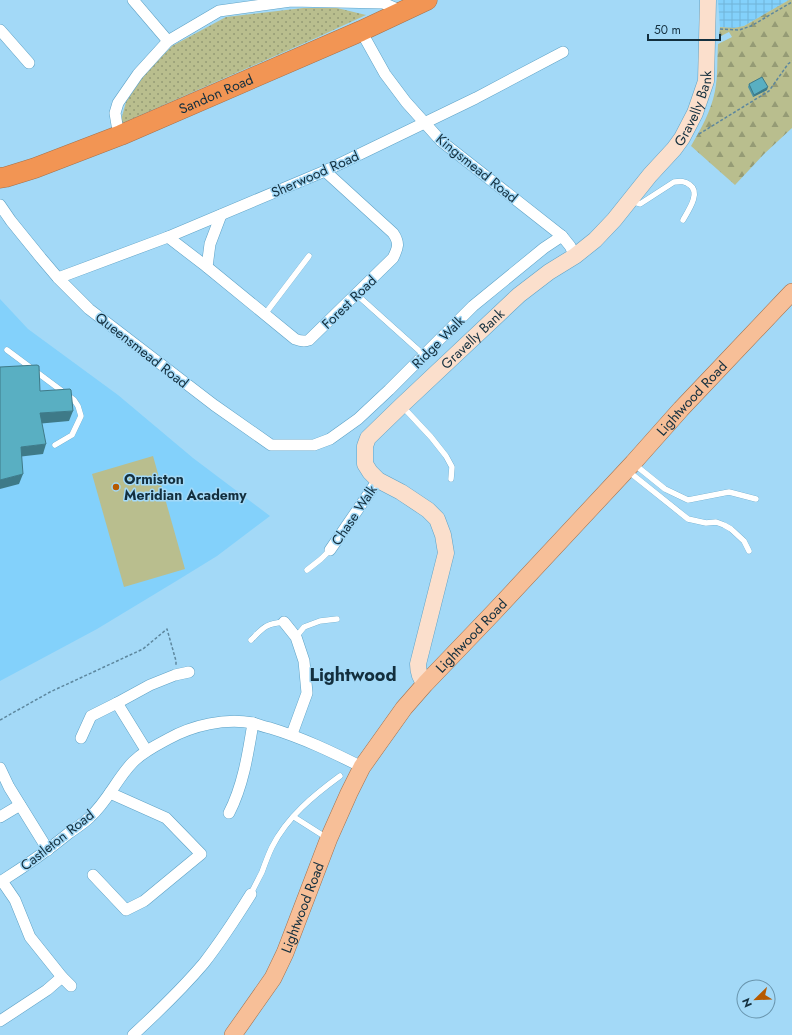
<svg xmlns="http://www.w3.org/2000/svg" width="792" height="1035" font-family="Jost,sans-serif">
  <style>
    .built { fill: #83d1fb }
    .industrial { fill: url(#industrial-grid) }
    .green { fill: url(#green-dots) }
    .forest { fill: url(#forest-firs) }
    .pitch { fill: #b9be8e }
    .lines { fill: none; stroke-linecap: round; stroke-linejoin: round }
    .lane-casing { stroke: #5ea2c6; stroke-width: 6 }
    .street-casing { stroke: #5ea2c6; stroke-width: 12 }
    .secondary-casing { stroke: #5ea2c6; stroke-width: 17 }
    .primary-casing { stroke: #a4714c; stroke-width: 18 }
    .highway-casing { stroke: #a4714c; stroke-width: 21 }
    .path { stroke: #5d879e; stroke-width: 1.5; stroke-dasharray: 3 2; stroke-linecap: butt }
    .lane { stroke: #fff; stroke-width: 5.5 }
    .street { stroke: #fff; stroke-width: 11 }
    .secondary { stroke: #fbdfcc; stroke-width: 16 }
    .primary { stroke: #f7bf98; stroke-width: 17 }
    .highway { stroke: #f29554; stroke-width: 20 }
    .wall { fill: #4d96a7 }
    .shaded-wall { fill: #3e7a88 }
    .building { fill: #59afc2; stroke: #3e7a88 }
    .poi-dot { fill: #b65a00; stroke: #a3d9f7; stroke-width: 1.5 }
    .labels { text-anchor: middle; dominant-baseline: central; stroke-width: 3; stroke-linejoin: round; paint-order: stroke }
    .street-label { font-size: 14px; fill: #132f3e; stroke: #a3d9f7 }
    .poi-label { font-size: 14px; font-weight: bold; fill: #132f3e; stroke: #a3d9f7; text-anchor: start }
    .district-label { font-size: 18px; font-weight: bold; fill: #132f3e; stroke: #a3d9f7 }
  </style>
  <defs>
    <pattern id="industrial-grid" width="8" height="8" patternUnits="userSpaceOnUse"><rect width="8" height="8" fill="#83d1fb"/><path d="M0 4h8M4 0v8" fill="none" stroke="#70b4d8"/></pattern>
    <pattern id="green-dots" width="8" height="8" patternUnits="userSpaceOnUse"><rect width="8" height="8" fill="#b9be8e"/><path d="M2 2h.1M6 6h.1" fill="none" stroke="#959b75" stroke-width="1.8" stroke-linecap="round"/></pattern>
    <pattern id="forest-firs" width="22" height="20" patternUnits="userSpaceOnUse"><rect width="22" height="20" fill="#b9be8e"/><path d="M5 1l3.5 6h-7zM16 11l3.5 6h-7z" fill="#959b75"/></pattern>
  </defs>
  <rect width="100%" height="100%" fill="#a3d9f7"/>
  <path class="built" d="M0,299L28,329L118,395L193,458L270,516L217,556L178,580L97,629L0,681Z"/>
  <path class="industrial" d="M718,0H789L744,26L734,28L720,27Z"/>
  <path class="green" d="M303,8H337L366,15L316,38L120,124L126,102L143,76L172,46L226,17Z"/>
  <path class="forest" d="M789,0H792V128L764,154L735,185L691,146C701,129 711,111 715,91C718,76 717,60 718,44L732,37L729,32L719,37L720,27L734,28L744,26Z"/>
  <path class="pitch" d="M153,456L185,569L124,587L92,474Z"/>
  <g class="lines">
    <defs>
      <g id="lane">
        <path d="M631,201L640,204L674,182C681,181 685,181 690,185C701,193 688,211 683,220"/>
        <path d="M356,294L424,355"/>
        <path d="M265,314L309,256"/>
        <path d="M7,350L74,400L78,406L81,416L72,435L55,445"/>
        <path d="M403,407L431,437L446,456L452,467L451,479"/>
        <path d="M634,464L665,489L688,500L729,492L756,499"/>
        <path d="M628,471L688,519L706,523L716,522L724,525L731,529L744,541L749,551"/>
        <path d="M307,570L321,559L330,550"/>
        <path d="M296,637L304,627L320,621L337,619"/>
        <path d="M251,640C264,627 265,624 284,622"/>
        <path d="M294,817L327,838"/>
        <path d="M251,894C254,887 258,880 262,872C265,864 268,855 272,847C287,817 314,795 340,776"/>
      </g>
      <g id="street">
        <path d="M133,0L168,41"/>
        <path d="M0,30L29,63"/>
        <path d="M361,31L385,74L406,102L441,141L562,236L570,246L575,256"/>
        <path d="M121,135L117,125L115,113L118,103L138,74L168,41L219,11L291,1L383,3L402,11"/>
        <path d="M0,205L11,221L41,258L58,278L89,309L214,405L271,445H314L330,439L358,419L389,390L473,306L544,248L562,236"/>
        <path d="M168,237L207,267L295,339C300,341 304,342 309,340L393,258C398,248 400,243 393,233L325,171"/>
        <path d="M207,267L210,244L221,215"/>
        <path d="M58,278L168,237L325,171L476,98L563,52"/>
        <path d="M330,550L378,480"/>
        <path d="M284,622L296,637L304,661L307,693L292,734"/>
        <path d="M117,703L146,750"/>
        <path d="M81,738L91,716L117,703L150,685L175,675L189,672"/>
        <path d="M0,768L9,787L48,850"/>
        <path d="M229,813C243,786 248,754 253,723"/>
        <path d="M0,817L20,805"/>
        <path d="M93,875L126,910L144,901L201,854L166,818L110,793"/>
        <path d="M2,881L15,900L30,937L62,977L71,986"/>
        <path d="M0,882C24,867 47,851 69,833C76,828 84,823 90,817C108,801 117,778 133,762C143,752 155,746 168,739C193,725 225,718 253,723C259,725 265,727 270,728C303,738 332,752 362,767"/>
        <path d="M0,1021L47,990L62,977"/>
        <path d="M133,1035C158,1012 182,989 204,963C221,941 236,918 251,894"/>
      </g>
      <g id="secondary">
        <path id="s1" d="M425,684C420,678 418,672 418,664L446,553L443,535L437,519L428,510L401,492L378,480L370,472L365,464V446L368,438L401,406L519,295L549,272L575,256L595,240L614,220L650,175L674,149L682,138L695,113L706,81L708,0"/>
      </g>
      <g id="primary">
        <path id="s2" d="M233,1035L273,978L285,953L329,838L349,793L362,767L404,708L425,684L494,612L633,463L681,409L792,292"/>
      </g>
      <g id="highway">
        <path id="s3" d="M0,178L6,177L35,168L121,135L361,31L427,0"/>
      </g>
    </defs>
    <use href="#lane" class="lane-casing"/>
    <use href="#street" class="street-casing"/>
    <use href="#secondary" class="secondary-casing"/>
    <use href="#primary" class="primary-casing"/>
    <use href="#highway" class="highway-casing"/>
    <g class="path">
      <path d="M720,29L739,30L751,26L792,2"/>
      <path d="M699,134L769,91L788,64L792,61"/>
      <path d="M0,720L50,692L143,649L167,629L176,661V665"/>
    </g>
    <use href="#lane" class="lane"/>
    <use href="#street" class="street"/>
    <use href="#secondary" class="secondary"/>
    <use href="#primary" class="primary"/>
    <use href="#highway" class="highway"/>
  </g>
  <path class="wall" d="M749,84L767,90L753,97L748,87Z"/>
  <g class="shaded-wall">
    <path d="M768,87L767,90L753,97L754,95Z"/>
    <path d="M73,411L69,421L36,424L40,413Z"/>
    <path d="M46,444L43,454L17,457L21,447Z"/>
    <path d="M23,474L19,484L0,489V480Z"/>
  </g>
  <g class="building">
    <path d="M762,77L768,87L754,95L749,84Z"/>
    <path d="M37,365L39,366L40,391L70,389L71,390L73,411L40,413L46,444L21,447L23,474L0,480V367Z"/>
  </g>
  <circle class="poi-dot" cx="116" cy="487" r="4"/>
  <g class="labels">
    <g class="street-label">
      <text stroke="none"><textPath href="#s3" startOffset="232">Sandon Road</textPath></text>
      <text stroke="none"><textPath href="#s1" startOffset="758">Gravelly Bank</textPath></text>
      <text transform="translate(477 168) rotate(39)">Kingsmead Road</text>
      <text transform="translate(315 174) rotate(-24)">Sherwood Road</text>
      <text transform="translate(349 302) rotate(-44)">Forest Road</text>
      <text stroke="none"><textPath href="#s1" startOffset="434">Gravelly Bank</textPath></text>
      <text transform="translate(438 342) rotate(-45)">Ridge Walk</text>
      <text transform="translate(142 350) rotate(38)">Queensmead Road</text>
      <text stroke="none"><textPath href="#s2" startOffset="794">Lightwood Road</textPath></text>
      <text transform="translate(354 515) rotate(-56)">Chase Walk</text>
      <text stroke="none"><textPath href="#s2" startOffset="470">Lightwood Road</textPath></text>
      <text transform="translate(57 840) rotate(-38)">Castleton Road</text>
      <text stroke="none"><textPath href="#s2" startOffset="146">Lightwood Road</textPath></text>
    </g>
    <g class="poi-label">
      <text x="124" y="479">Ormiston<tspan x="124" dy="16">Meridian Academy</tspan></text>
    </g>
    <g class="district-label">
      <text x="353" y="675">Lightwood</text>
    </g>
  </g>
  <g transform="translate(756 999) rotate(247)"><circle r="19" fill="#a3d9f7" stroke="#6995ad"/>
  <path d="M0-3L7 15L0 10L-7 15Z" fill="#b65a00"/>
  <text y="-6" font-size="11" font-weight="bold" text-anchor="middle" fill="#132f3e">N</text>
  </g>
  <path d="M648 34v6h72v-6" fill="none" stroke="#132f3e" stroke-width="2"/>
  <text x="654" y="34" font-size="12" fill="#132f3e" stroke="#a3d9f7" stroke-width="3" paint-order="stroke">50 m</text>
</svg>
